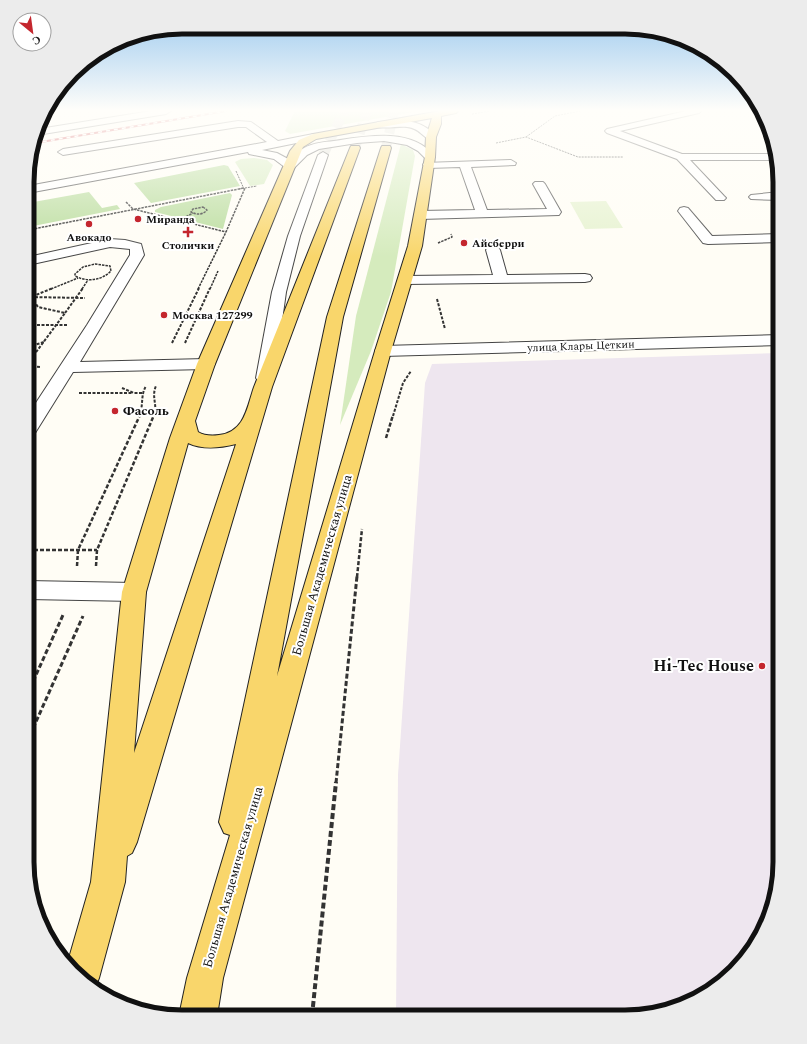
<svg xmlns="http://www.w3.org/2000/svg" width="807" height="1044" font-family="Spectral,serif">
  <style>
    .industrial { fill: #eee6ef }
    .green { fill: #d5ebbd }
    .forest { fill: #b9dc9c }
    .pitch { fill: #e6f2cf }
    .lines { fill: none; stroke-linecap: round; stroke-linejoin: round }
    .minor-tunnel { stroke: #dbdad3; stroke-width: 10; stroke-dasharray: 10 5; stroke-linecap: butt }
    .major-tunnel { stroke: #dbdad3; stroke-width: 10; stroke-dasharray: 10 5; stroke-linecap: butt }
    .minor-casing { stroke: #444; stroke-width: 2 }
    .major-casing { stroke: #222; stroke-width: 2 }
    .path-far5 { stroke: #333; stroke-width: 1; stroke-dasharray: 2 1; stroke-linecap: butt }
    .path-far4 { stroke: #333; stroke-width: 1.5; stroke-dasharray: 2.5 1; stroke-linecap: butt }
    .path-far3 { stroke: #333; stroke-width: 2; stroke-dasharray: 3 1.5; stroke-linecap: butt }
    .path-far2 { stroke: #333; stroke-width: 2.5; stroke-dasharray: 4 2; stroke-linecap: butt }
    .path-far1 { stroke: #333; stroke-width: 3; stroke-dasharray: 5 2.5; stroke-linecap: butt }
    .path { stroke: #333; stroke-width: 4; stroke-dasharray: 6 3; stroke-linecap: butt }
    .minor { fill: #fff; fill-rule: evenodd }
    .major { fill: #f9d66b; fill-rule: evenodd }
    .rail-casing { stroke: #c4262e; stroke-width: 2 }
    .rail { stroke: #fff; stroke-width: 1.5; stroke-dasharray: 4; stroke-linecap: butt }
    .poi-dot { fill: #c4262e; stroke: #fff; stroke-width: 1.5 }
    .labels { text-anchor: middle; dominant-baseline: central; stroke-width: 4; stroke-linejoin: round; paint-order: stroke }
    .far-poi-label { font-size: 11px; font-weight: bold; fill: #111; stroke: #fff; text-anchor: start }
    .far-street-label { font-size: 11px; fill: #111; stroke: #fff }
    .poi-label { font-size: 13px; font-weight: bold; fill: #111; stroke: #fff; text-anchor: start }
    .street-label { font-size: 13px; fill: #111; stroke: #fff }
    .near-poi-label { font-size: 16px; font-weight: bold; fill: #111; stroke: #fff; text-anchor: end }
    .rim { fill: none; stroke: #111; stroke-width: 5 }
  </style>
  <rect width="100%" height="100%" fill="#fffdf5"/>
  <path class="industrial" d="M780,353V873L772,912L754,948L727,978L694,1001L625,1017L396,1016L398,775L425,383L432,364Z"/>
  <g class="green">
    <path d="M295,111H419L290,134L285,131Z"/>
    <path d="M401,144L413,150L415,156L391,292L371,351L340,425L356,316Z"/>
    <path d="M254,158L267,160L273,165L264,184L250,186L235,162L241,159Z"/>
  </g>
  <g class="forest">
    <path d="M224,165L228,166L240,186L151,203L134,183Z"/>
    <path d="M89,192L102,208L117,205L120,209L28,227V203Z"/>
    <path d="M230,193L232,195L223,229L155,212V210L161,207Z"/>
  </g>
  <path class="pitch" d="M606,201L623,228L585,229L570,202Z"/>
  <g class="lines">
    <path class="minor-tunnel" d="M323,155L344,111"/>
    <g class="major-tunnel">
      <path d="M355,148L367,111"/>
      <path d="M386,148L394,111"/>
    </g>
    <defs>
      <g id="minor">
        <path d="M151,111H171L166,114L37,135L39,129Z"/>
        <path d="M686,111H701L699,113L620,131L682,154H773L775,160H690L724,196L726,198L724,200H716L677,159L607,133L605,131L607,129Z"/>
        <path d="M238,121L251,122L278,141L313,134L316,135L318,137L316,139L262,150L277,153L290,160C294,155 299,151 304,148C313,143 324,142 334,141C366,136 413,127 435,157L430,160L426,159L418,151L407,145L384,141L357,143L319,149L307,155L294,168L290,169L286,168L274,159L249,154L248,152L28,193V186L267,142L246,127H238L63,155L58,152L63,149Z"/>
        <path d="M392,121C409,120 425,122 436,137L431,140C423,138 420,128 407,127C399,126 378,130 373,125L378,122Z"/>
        <path d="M323,152L328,155L300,236L286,292L274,378L271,382L265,383L259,382L256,378L272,292L288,236L318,155Z"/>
        <path d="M511,160L516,163L515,165L471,167L487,210L547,209L533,184L535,182H543L545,184L561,212L559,215L420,219L416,218L414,215L416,212L420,211L475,210L460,167L428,168L423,165L424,163Z"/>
        <path d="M780,192V200L751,199L749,197L751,195Z"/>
        <path d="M684,207L688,208L712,236L780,234V242L708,244L703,243L678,211L680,208Z"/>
        <path d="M110,239L125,240L141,244L144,255L80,362L206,359L212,360L215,364L212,368L206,369L73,372L35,433L28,435V415L87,325L130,255V249L110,247L28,265V257Z"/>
        <path d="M493,246L498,247L500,250L507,275L585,274L590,275L592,278L590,281L585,282L405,284L400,283L398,280L400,277L405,276L493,275L486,250L488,247Z"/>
        <path d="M780,335V345L383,356L377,355L375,351L377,347L383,346Z"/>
        <path d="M28,581L134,583L143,585L146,592L143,599L134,601L28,599Z"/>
      </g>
      <path id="major" d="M440,111H458L456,113L441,116V124L436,137L435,157L422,246L391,351L223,978L217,1016H179L187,978L230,835L224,833L219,822L327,317L381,148L382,146H390L391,148L343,317L277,676L375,351L408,246L425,157L426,137L432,118L316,139L303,147L215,364L195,421L198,432C205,436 211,436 219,435C245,432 247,407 254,387L350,148L351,146H359L360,148L272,387L137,842L132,853L127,856L125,882L99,978L94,990L67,965L91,882L122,592L170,438L197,364L290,151L299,140L313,134ZM188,443C203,450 220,448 236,444L134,753L146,592Z"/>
    </defs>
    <use href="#minor" class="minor-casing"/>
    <use href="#major" class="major-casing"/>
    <g class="path-far5">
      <path d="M472,114L490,111"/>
      <path d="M526,137L555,116L580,111"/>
      <path d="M496,143L526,137L578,157H623"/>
      <path d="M236,171L244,189"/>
      <path d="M239,189L257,186"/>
    </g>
    <g class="path-far4">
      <path d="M126,202L133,209L226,232"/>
      <path d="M203,207L207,210C203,215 197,215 191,212L193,209Z"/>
      <path d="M180,220L193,213"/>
      <path d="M28,230L244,188"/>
      <path d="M438,243L452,237L451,234"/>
      <path d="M95,264L110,266L111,271C101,281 87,282 75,276V274L83,267Z"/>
      <path d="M51,289L78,278"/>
      <path d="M82,289L88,280"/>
      <path d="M198,289L226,232L245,188"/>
      <path d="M210,289L218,271"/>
    </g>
    <g class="path-far3">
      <path d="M28,293L31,297L85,298"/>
      <path d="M28,298L31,297L28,301"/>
      <path d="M437,299L445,329"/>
      <path d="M65,313L83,288"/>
      <path d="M28,325H68"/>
      <path d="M172,343L199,288"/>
      <path d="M185,343L210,288"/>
      <path d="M28,347L44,342"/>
      <path d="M28,363L65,313L38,307L31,297L53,288"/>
      <path d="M28,366L41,367"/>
      <path d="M122,388L134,393H142"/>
      <path d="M79,393H132"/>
      <path d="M139,416C144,406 140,396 146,386"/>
      <path d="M154,416C158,405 151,397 156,386"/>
      <path d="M393,416L403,383L411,371"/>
    </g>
    <g class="path-far2">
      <path d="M386,438L393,415"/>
      <path d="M28,550H97"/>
      <path d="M77,566L78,550L140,415"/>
      <path d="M96,566L97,550L154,415"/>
      <path d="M357,577L362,529"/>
    </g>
    <g class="path-far1">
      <path d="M27,695L63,615"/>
      <path d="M27,742L83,616"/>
      <path d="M336,783L357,576"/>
    </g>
    <path class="path" d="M312,1016L336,782"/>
    <use href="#minor" class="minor"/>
    <use href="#major" class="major"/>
    <defs>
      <path id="rail" d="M35,143L226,111"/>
    </defs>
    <use href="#rail" class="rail-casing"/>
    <use href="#rail" class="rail"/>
  </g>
  <linearGradient id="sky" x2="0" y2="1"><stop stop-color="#95c6ee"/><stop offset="0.43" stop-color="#fffefa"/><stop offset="1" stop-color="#fffefa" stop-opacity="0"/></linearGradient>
  <rect width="807" height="257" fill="url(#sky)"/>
  <g class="poi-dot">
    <circle cx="138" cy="219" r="4"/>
    <circle cx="89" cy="224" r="4"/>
    <path d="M186 226h4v4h4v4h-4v4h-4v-4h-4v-4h4z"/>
    <circle cx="464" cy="243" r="4"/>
    <circle cx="164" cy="315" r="4"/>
    <circle cx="115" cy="411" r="4"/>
    <circle cx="762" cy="666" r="4"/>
  </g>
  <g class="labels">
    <g class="far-poi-label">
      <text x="146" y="219">Миранда</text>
      <text x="89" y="237" text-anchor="middle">Авокадо</text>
      <text x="472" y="243">Айсберри</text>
      <text x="188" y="245" text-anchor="middle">Столички</text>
      <text x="172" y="315">Москва 127299</text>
    </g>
    <g class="far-street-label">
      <text transform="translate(581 346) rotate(-2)">улица Клары Цеткин</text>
    </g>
    <g class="poi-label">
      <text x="123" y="411">Фасоль</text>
    </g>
    <g class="street-label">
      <text transform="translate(322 565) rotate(-74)">Большая Академическая улица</text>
      <text transform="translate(233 877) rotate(-74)">Большая Академическая улица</text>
    </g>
    <g class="near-poi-label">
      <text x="754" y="666">Hi-Tec House</text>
    </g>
  </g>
  <path d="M0 0H807V1044H0ZM182 34H625A148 148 0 0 1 773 182V862A148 148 0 0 1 625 1010H182A148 148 0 0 1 34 862V182A148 148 0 0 1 182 34Z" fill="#ececec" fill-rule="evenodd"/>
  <path class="rim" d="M182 34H625A148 148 0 0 1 773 182V862A148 148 0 0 1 625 1010H182A148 148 0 0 1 34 862V182A148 148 0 0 1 182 34Z"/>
  <g transform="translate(32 32) rotate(151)"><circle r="19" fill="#ffffff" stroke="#a0a0a0"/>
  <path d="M0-3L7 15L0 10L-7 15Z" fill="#c4262e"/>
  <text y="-6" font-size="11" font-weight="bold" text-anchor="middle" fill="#111111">С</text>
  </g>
</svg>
